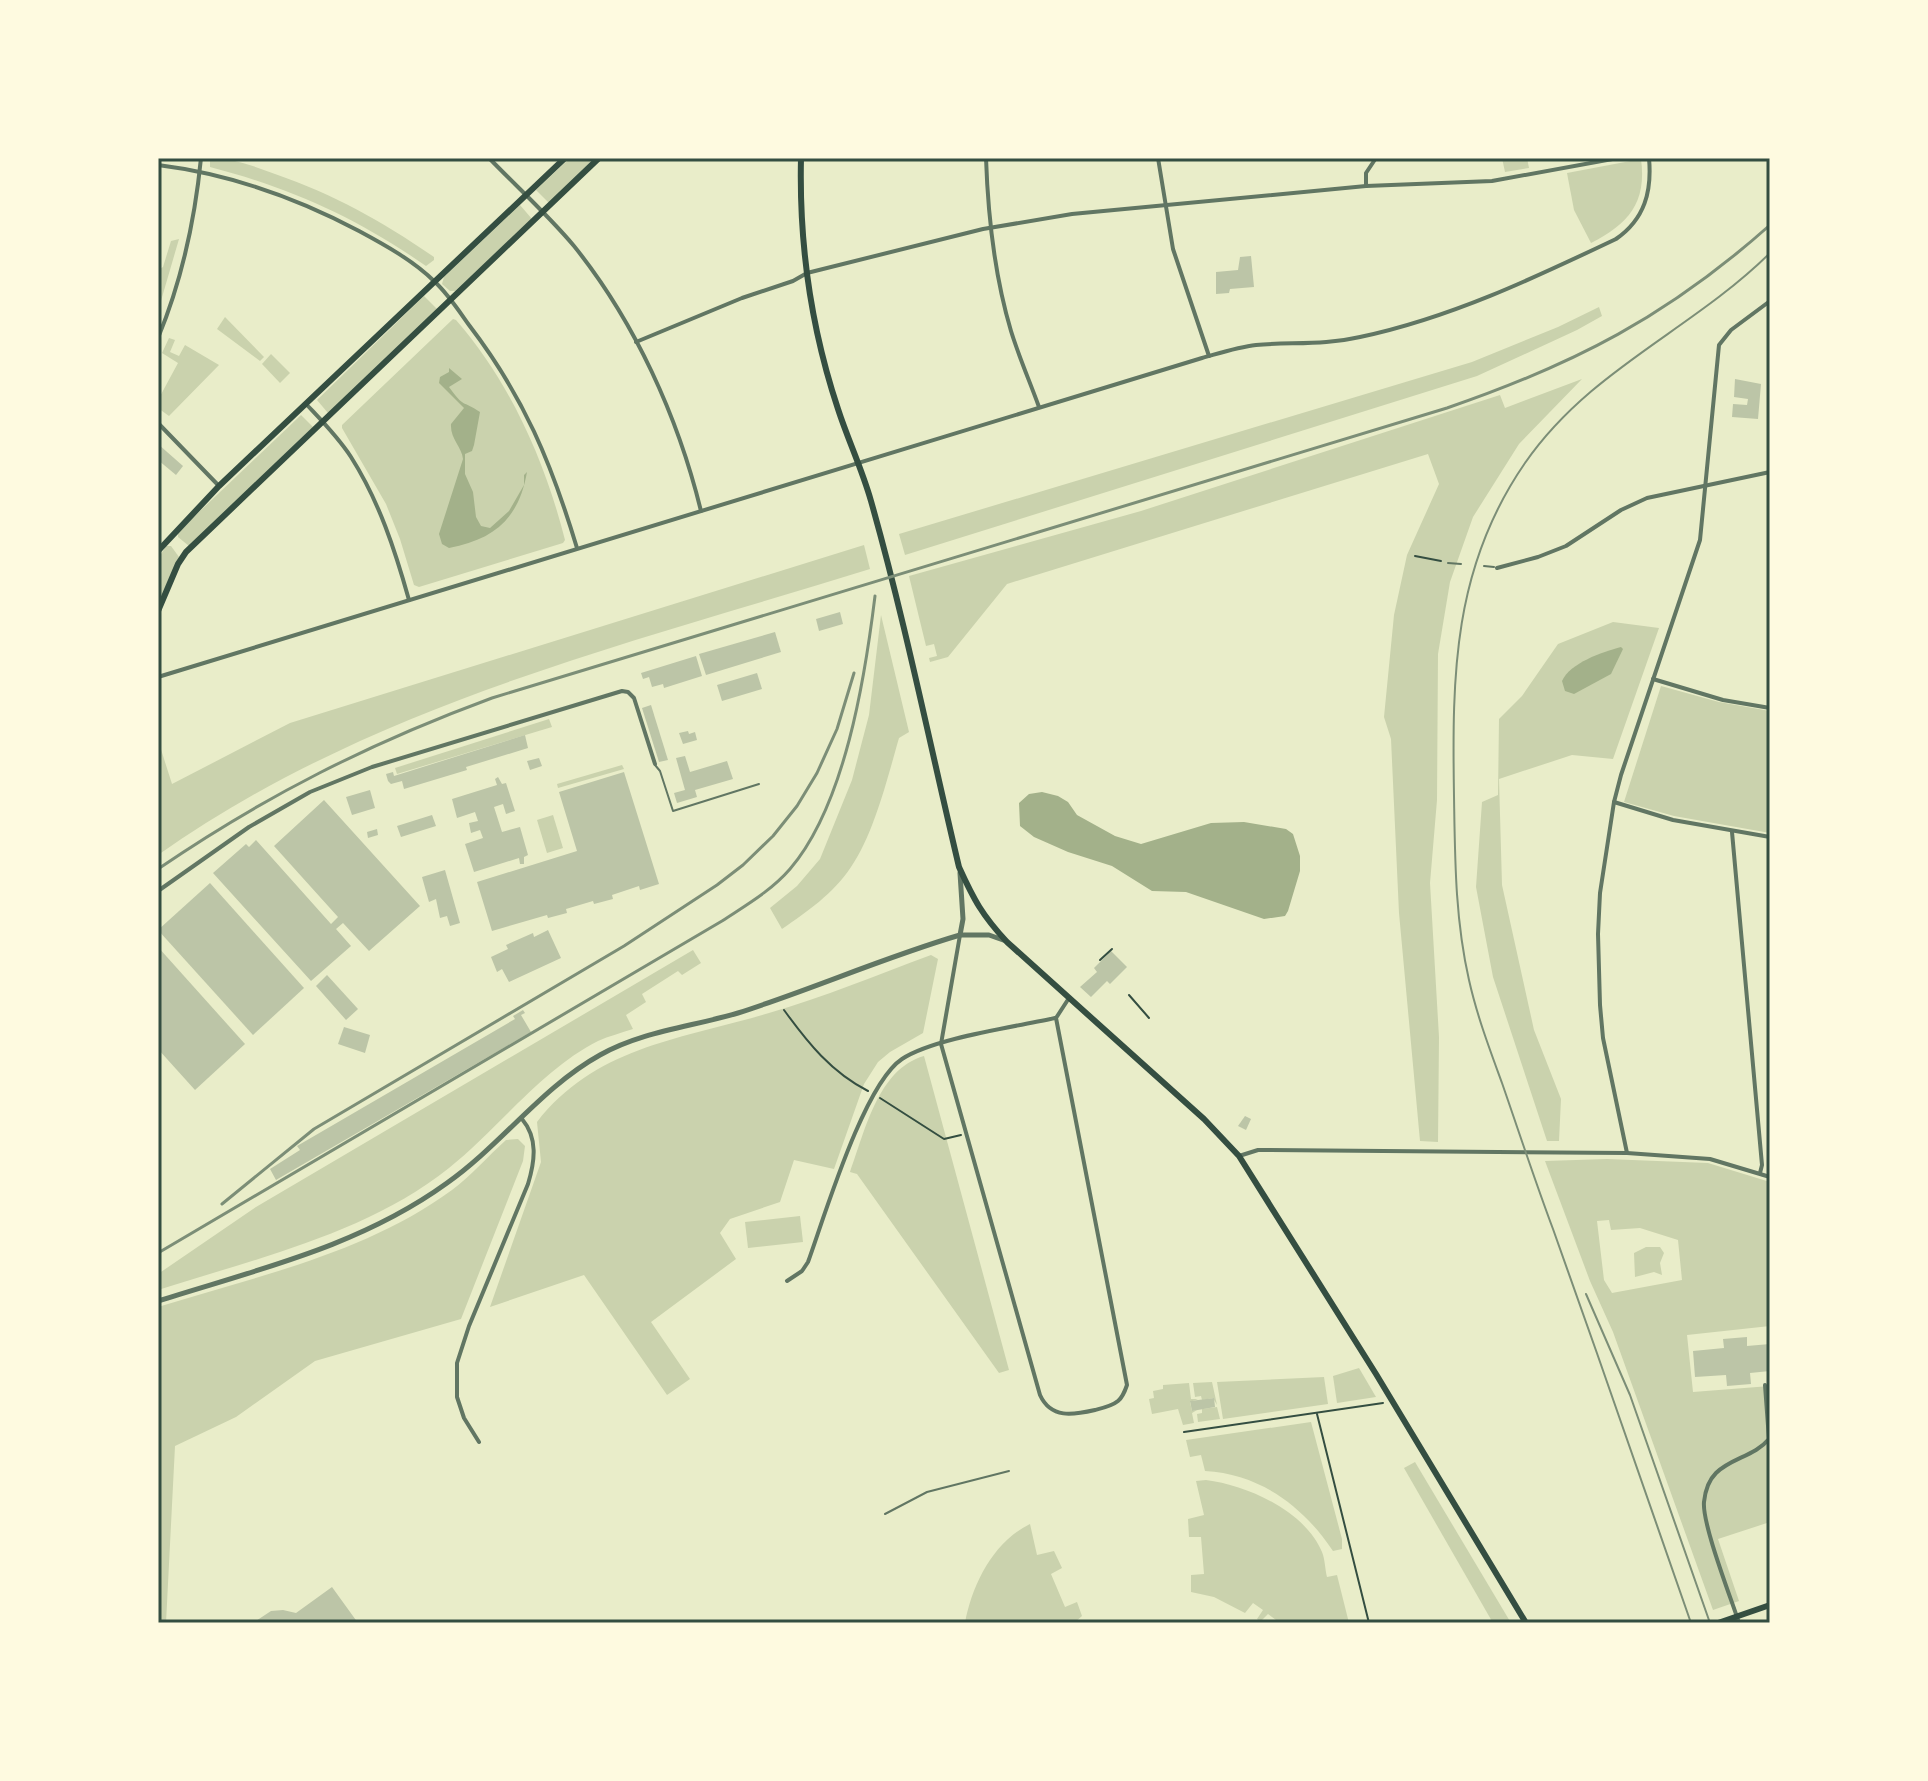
<svg xmlns="http://www.w3.org/2000/svg" width="1928" height="1781" font-family="Ubuntu,sans-serif">
  <style>
    .green { fill: #cad2ad; fill-rule: evenodd }
    .water { fill: #a3b18a }
    .building { fill: #bcc5a7 }
    .lines { fill: none; stroke-linecap: round; stroke-linejoin: round }
    .path { stroke: #344e41; stroke-width: 2 }
    .service { stroke: #617663; stroke-width: 2 }
    .minor { stroke: #617663; stroke-width: 4 }
    .tertiary { stroke: #617663; stroke-width: 5 }
    .secondary { stroke: #344e41; stroke-width: 6 }
    .tram { stroke: #7c8e77; stroke-width: 2 }
    .rail { stroke: #7c8e77; stroke-width: 3 }
    .neatline { fill: none; stroke: #344e41; stroke-width: 3 }
  </style>
  <rect width="100%" height="100%" fill="#e9edc9"/>
  <g class="green">
    <path d="M210,158C232,158 254,166 275,174C335,195 382,221 434,257V260L426,266C357,218 291,188 210,167Z"/>
    <path d="M570,158H596L549,203L536,190Z"/>
    <path d="M1502,158H1527L1529,168L1505,172Z"/>
    <path d="M1641,159C1647,203 1628,224 1591,243L1574,210L1567,173Z"/>
    <path d="M520,205L532,219L455,291H450L442,284L444,277Z"/>
    <path d="M179,239L158,311V270L163,267L171,241Z"/>
    <path d="M424,296L437,309L328,413L317,400Z"/>
    <path d="M1599,307L1602,316L1577,330L1477,376L905,555L899,534L1472,362L1558,327Z"/>
    <path d="M225,317L264,357L260,361L217,329Z"/>
    <path d="M453,319L456,320C510,382 545,461 565,540L563,543L419,587L414,585L400,539L386,504L342,428V425Z"/>
    <path d="M169,338L175,340L170,352L179,356L185,345L219,365L169,416L158,408V400L178,363L162,353Z"/>
    <path d="M271,354L290,373L280,383L262,364Z"/>
    <path d="M1582,379L1519,444L1473,517L1450,582L1438,654L1437,800L1430,883L1439,1037L1438,1142L1420,1141L1399,913L1391,739L1384,717L1394,615L1407,555L1439,484L1428,454L1007,584L948,657L930,662L929,658L937,656L934,644L926,646L909,576L1141,511L1500,395L1505,408Z"/>
    <path d="M301,415L313,427L189,546L178,537V532Z"/>
    <path d="M864,545L870,569C626,645 370,705 158,855V740L172,784L290,723Z"/>
    <path d="M166,546H171L179,557L158,604V559Z"/>
    <path d="M881,615L909,732L899,738C888,776 874,834 851,867C833,894 808,911 782,929L770,908L797,886L820,859L852,780L869,715Z"/>
    <path d="M1613,622L1659,628L1613,759L1572,755L1499,779L1502,885L1534,1030L1561,1099L1559,1141H1547L1493,977L1476,887L1482,802L1498,795L1499,719L1522,696L1558,644Z"/>
    <path d="M1661,686L1719,702L1770,711V833L1674,816L1624,802Z"/>
    <path d="M549,719L552,727L397,774L395,768Z"/>
    <path d="M622,765L624,769L558,788L557,784Z"/>
    <path d="M553,815L563,848L547,853L537,820Z"/>
    <path d="M693,950L701,963L682,975L678,971L642,994L646,1002L626,1015L633,1029C621,1033 609,1036 598,1041C542,1069 498,1129 449,1168C366,1234 257,1258 158,1290V1274L256,1207Z"/>
    <path d="M931,955L938,959L923,1033L890,1052L878,1062L864,1084L834,1169L794,1160L780,1202L730,1219L720,1233L736,1259L651,1322L690,1379L667,1395L584,1275L490,1307L541,1162L537,1122C596,1046 683,1039 769,1013C824,997 877,975 931,955Z"/>
    <path d="M924,1056L1009,1370L999,1373L857,1174L850,1172C865,1131 878,1069 924,1056Z"/>
    <path d="M518,1139L525,1146L523,1161L461,1319L315,1361L236,1417L175,1446L166,1623H158V1307C258,1276 366,1253 452,1190C471,1176 488,1156 506,1140Z"/>
    <path d="M1607,1159L1708,1163L1770,1182V1326L1687,1335L1693,1392L1770,1386L1768,1388L1770,1522L1718,1539L1739,1601L1713,1610L1613,1332L1590,1281L1545,1161ZM1609,1220L1611,1230L1640,1228L1678,1240L1682,1280L1612,1293L1604,1280L1597,1221Z"/>
    <path d="M800,1216L803,1242L748,1248L745,1222Z"/>
    <path d="M1646,1247H1660L1664,1253L1660,1263L1662,1275L1654,1272L1635,1277L1634,1253Z"/>
    <path d="M1359,1368L1376,1397L1337,1403L1333,1376Z"/>
    <path d="M1324,1377L1328,1404L1223,1419L1217,1382Z"/>
    <path d="M1212,1382L1217,1405L1213,1398L1202,1400L1201,1396L1195,1397L1193,1383Z"/>
    <path d="M1189,1383L1191,1399H1198L1190,1402L1192,1411L1197,1410L1192,1413L1194,1423L1183,1425L1178,1409L1152,1414L1149,1399L1154,1398L1153,1391L1163,1389V1385Z"/>
    <path d="M1217,1407L1220,1419L1198,1422L1197,1414L1202,1413V1409Z"/>
    <path d="M1311,1422L1342,1539V1549L1333,1551C1303,1506 1260,1474 1205,1471L1201,1455L1190,1457L1186,1440Z"/>
    <path d="M1415,1462L1511,1623H1493L1404,1468Z"/>
    <path d="M1206,1480C1247,1485 1305,1511 1322,1552C1325,1559 1325,1569 1327,1577L1337,1575L1349,1623H1275L1276,1620L1268,1614L1260,1622L1257,1619L1263,1610L1253,1603L1245,1613L1214,1597L1191,1592V1575L1204,1574L1201,1537H1189L1188,1519L1204,1515L1196,1481Z"/>
    <path d="M1030,1524L1037,1555L1054,1551L1062,1568L1051,1574L1065,1607L1077,1602L1082,1616L1074,1623H965C972,1585 993,1542 1030,1524Z"/>
  </g>
  <g class="water">
    <path d="M449,368L462,379L449,387C464,408 462,400 480,412L474,445L472,451L465,454V474L473,492L476,517L481,526L490,528L509,511L524,485V475L527,472C519,518 495,539 449,548L442,544L439,534L463,459C462,447 450,439 451,424L464,408L439,383L440,377L449,372Z"/>
    <path d="M1621,647L1623,649L1611,674L1574,694L1565,691L1562,681C1570,663 1602,652 1621,647Z"/>
    <path d="M1042,792L1058,796L1068,802L1077,815L1115,836L1141,844L1211,823L1244,822L1286,829L1293,834L1300,856V871L1288,911L1285,916L1264,919L1186,892L1152,891L1112,866L1068,852L1034,837L1020,826L1019,803L1029,794Z"/>
  </g>
  <g class="building">
    <path d="M1251,256L1254,287L1230,289L1229,293L1216,294V272L1238,270L1240,257Z"/>
    <path d="M1735,379L1761,384L1758,419L1732,417L1733,404L1747,405L1748,399L1734,397Z"/>
    <path d="M158,444L183,466L176,475L158,460Z"/>
    <path d="M840,612L843,624L819,631L816,619Z"/>
    <path d="M775,632L781,652L706,675L699,654Z"/>
    <path d="M696,656L702,676L664,688L663,684L652,687L649,677L643,679L641,673Z"/>
    <path d="M757,673L762,689L722,701L717,685Z"/>
    <path d="M651,705L668,760L659,762L642,708Z"/>
    <path d="M688,731L689,734L695,732L697,740L683,744L679,733Z"/>
    <path d="M525,735L528,748L466,767L467,770L404,789L402,781L391,784L388,781L386,774L393,772L394,776Z"/>
    <path d="M685,756L690,772L727,761L733,779L695,790L697,797L677,803L674,793L685,790L676,758Z"/>
    <path d="M539,758L542,766L530,770L527,761Z"/>
    <path d="M624,772L659,884L640,890L639,886L612,895L613,899L594,904L593,901L566,909L567,913L548,918L547,915L492,931L477,882L577,851L559,792Z"/>
    <path d="M498,777L502,784L506,783L515,811L506,814L503,804L494,807L502,832L520,827L528,855L524,857V864H520L519,858L474,872L465,844L483,838L480,830L471,833L469,823L478,821L475,812L457,818L452,799L497,785L495,779Z"/>
    <path d="M370,790L375,808L352,815L346,797Z"/>
    <path d="M324,800L420,906L369,951L343,923L336,929L351,946L311,981L213,873L246,844L249,847L256,840L331,924L338,917L274,846Z"/>
    <path d="M432,815L436,826L401,837L397,826Z"/>
    <path d="M377,829L378,835L368,838L367,832Z"/>
    <path d="M445,870L460,923L450,926L447,916L440,918L436,899L429,902L422,877Z"/>
    <path d="M210,883L304,988L253,1035L158,930Z"/>
    <path d="M548,930L561,958L509,982L502,969L497,972L491,957L508,949L506,945L533,933L534,937Z"/>
    <path d="M158,947L245,1044L195,1090L158,1049Z"/>
    <path d="M1111,951L1127,967L1110,984L1107,981L1091,997L1080,987L1097,972L1094,968Z"/>
    <path d="M327,975L358,1009L346,1020L316,986Z"/>
    <path d="M523,1010L525,1013L521,1015L531,1032L276,1180L270,1169L300,1150L297,1146L515,1019L513,1016Z"/>
    <path d="M344,1027L370,1035L365,1053L338,1044Z"/>
    <path d="M1245,1116L1251,1119L1246,1130L1238,1126Z"/>
    <path d="M1747,1337V1346L1770,1344V1371L1750,1373L1751,1384L1727,1386L1726,1375L1695,1377L1693,1351L1724,1348L1723,1339Z"/>
    <path d="M1214,1398L1215,1407L1192,1411L1190,1401Z"/>
    <path d="M332,1587L358,1623H253L271,1611L283,1610L296,1613Z"/>
  </g>
  <g class="lines">
    <g class="path">
      <path d="M1415,556L1441,561"/>
      <path d="M1100,960L1112,949"/>
      <path d="M1129,995L1149,1018"/>
      <path d="M784,1010C808,1043 831,1072 868,1091"/>
      <path d="M880,1098L944,1139L961,1135"/>
      <path d="M1317,1414L1369,1623"/>
      <path d="M1184,1432L1383,1403"/>
    </g>
    <g class="service">
      <path d="M1448,563L1461,564"/>
      <path d="M1484,566L1494,567"/>
      <path d="M655,765L660,771L673,811L759,784"/>
      <path d="M885,1514L927,1492L1009,1471"/>
    </g>
    <g class="minor">
      <path d="M489,158C517,187 548,215 574,246C635,322 678,417 701,511"/>
      <path d="M986,158C988,217 994,274 1011,331C1019,357 1030,382 1039,407"/>
      <path d="M1158,158L1173,249L1209,356"/>
      <path d="M158,165C230,174 295,197 359,231C385,245 414,261 435,282C448,294 459,311 469,325C524,397 551,462 577,548"/>
      <path d="M1366,186V173L1376,158"/>
      <path d="M158,338C182,280 195,219 201,158"/>
      <path d="M636,342L742,298L793,281L807,273L983,229L1072,214L1366,186L1492,181L1618,158"/>
      <path d="M307,405C322,421 338,437 351,457C379,501 395,550 409,600"/>
      <path d="M158,423L219,486"/>
      <path d="M1497,568L1538,557L1566,546L1621,510L1647,498L1770,472"/>
      <path d="M158,677L1202,358C1220,353 1238,347 1256,345C1291,342 1325,345 1360,337C1450,318 1534,278 1616,239C1645,219 1652,191 1649,158"/>
      <path d="M1653,679L1723,700L1770,708"/>
      <path d="M1614,802L1673,820L1770,837"/>
      <path d="M1732,832L1762,1165L1760,1173"/>
      <path d="M158,891L249,827L310,792L372,767L622,691L628,692L634,698L655,764"/>
      <path d="M960,935L941,1044L1040,1395C1051,1419 1073,1415 1095,1410C1103,1408 1112,1406 1118,1401C1123,1397 1125,1391 1127,1385L1056,1018L1069,998"/>
      <path d="M1627,1153L1603,1038L1600,1005L1598,934L1600,893L1614,802L1621,775L1700,540L1719,345L1731,330L1770,301"/>
      <path d="M1239,1156L1258,1150L1627,1153L1710,1159L1770,1177"/>
      <path d="M787,1281L802,1271L808,1262C825,1215 864,1084 902,1059C934,1038 1015,1027 1055,1018"/>
      <path d="M479,1442L464,1418L457,1397V1363L469,1326L528,1184C535,1161 538,1138 522,1119"/>
      <path d="M1739,1623C1731,1598 1702,1524 1704,1502C1705,1492 1709,1480 1716,1473C1731,1458 1755,1456 1769,1439L1765,1385"/>
    </g>
    <g class="tertiary">
      <path d="M960,873L963,919L960,935"/>
      <path d="M158,1301C259,1269 360,1246 447,1183C501,1145 542,1087 600,1055C643,1031 691,1027 738,1013C813,989 885,957 960,935H989L1006,941"/>
    </g>
    <g class="secondary">
      <path d="M801,158C799,244 811,328 838,409C848,440 862,469 871,501C905,621 930,745 959,867C974,900 982,915 1007,942L1204,1119L1239,1156L1376,1374L1526,1623"/>
      <path d="M158,551L219,486L565,158"/>
      <path d="M158,611L178,564L186,552L599,158"/>
      <path d="M1718,1623L1770,1605"/>
    </g>
    <g class="tram">
      <path d="M1586,1294L1630,1395L1710,1623"/>
      <path d="M1691,1623C1645,1492 1600,1360 1553,1229C1535,1181 1519,1132 1502,1083C1490,1050 1477,1016 1469,980C1455,919 1455,858 1454,796C1452,675 1453,567 1525,463C1590,369 1691,331 1770,253"/>
    </g>
    <g class="rail">
      <path d="M158,869C265,796 370,743 492,698L1447,408C1575,364 1668,316 1770,225"/>
      <path d="M222,1204L314,1129L624,946L717,885L743,865L773,836L797,806L817,773L837,729L854,673"/>
      <path d="M158,1253L722,921C746,905 771,891 790,869C845,805 865,678 875,596"/>
    </g>
  </g>
  <rect width="1928" height="1781" fill="none" stroke="#fefae0" stroke-width="320"/>
  <rect x="160" y="160" width="1608" height="1461" class="neatline"/>
</svg>
